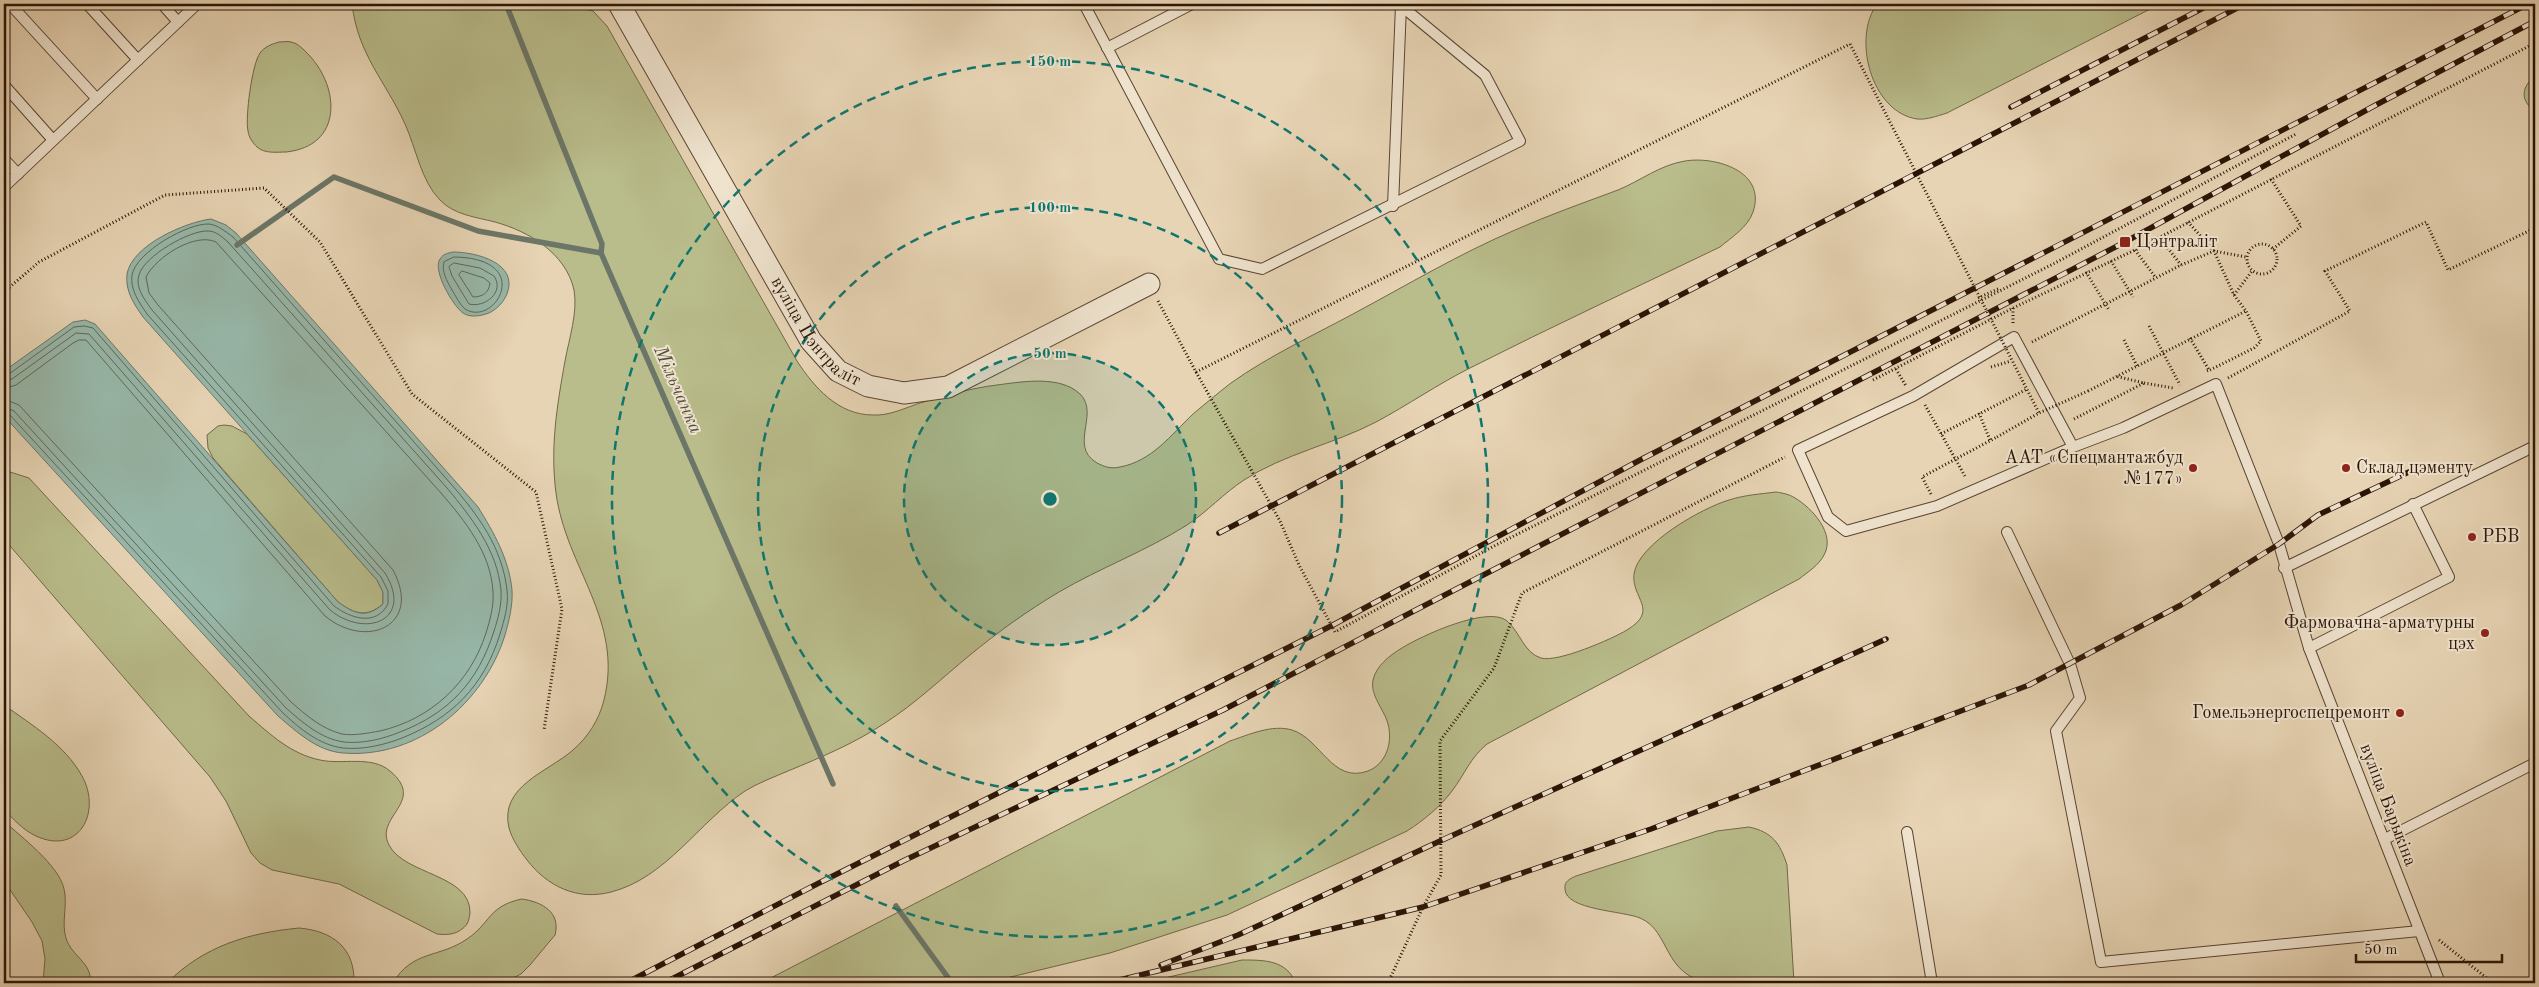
<svg xmlns="http://www.w3.org/2000/svg" width="2539" height="987" font-family="'Old Standard TT',serif">
  <style>
    .green { fill: #b9bc8b; stroke: #726848 }
    .water { fill: #97b8aa; stroke: #6c7668 }
    .lines { fill: none; stroke-linecap: round; stroke-linejoin: round }
    .shore { stroke: #616658; stroke-width: 1 }
    .stream { stroke: #6c7668; stroke-width: 5.5 }
    .lane-casing { stroke: #5a4432; stroke-width: 12 }
    .street-casing { stroke: #5a4432; stroke-width: 23 }
    .path { stroke: #2b1406; stroke-width: 3; stroke-dasharray: 1 2.5; stroke-linecap: butt }
    .lane { stroke: #efe3ce; stroke-width: 10 }
    .street { stroke: #efe3ce; stroke-width: 21 }
    .rail-casing { stroke: #2b1406; stroke-width: 5.5 }
    .rail { stroke: #efe3ce; stroke-width: 4; stroke-dasharray: 11; stroke-linecap: butt }
    .path-bridge { stroke: #2b1406; stroke-width: 3; stroke-dasharray: 1 2.5; stroke-linecap: butt }
    .ring { fill: none; stroke: #0f766e; stroke-width: 2.5; stroke-dasharray: 9 6 }
    .poi-dot { fill: #8f2418; stroke: #efe3ce; stroke-width: 2 }
    .labels { text-anchor: middle; dominant-baseline: central; stroke-width: 4; stroke-linejoin: round; paint-order: stroke }
    .poi-label { font-size: 18px; fill: #2b1406; stroke: #efe3ce; text-anchor: start }
    .street-label { font-size: 18px; fill: #2b1406; stroke: #efe3ce }
    .water-label { font-size: 19px; font-style: italic; fill: #514d3f; stroke: #efe3ce }
    .centre { fill: #0f766e; stroke: #efe3ce; stroke-width: 2.5 }
    .ring-label { font-size: 15px; text-anchor: middle; font-weight: bold; fill: #0f766e; stroke: #efe3ce; stroke-width: 4; stroke-linejoin: round; paint-order: stroke }
  </style>
  <rect width="100%" height="100%" fill="#e7d4b4"/>
  <filter id="stains"><feTurbulence type="fractalNoise" baseFrequency=".004" numOctaves="4"/><feColorMatrix values="0 0 0 0 .2 0 0 0 0 .09 0 0 0 0 .02 0 0 0 .5 -.17"/></filter>
  <radialGradient id="worn" r=".72"><stop offset=".6" stop-color="#630" stop-opacity="0"/><stop offset="1" stop-color="#630" stop-opacity=".3"/></radialGradient>
  <g class="green">
    <path d="M352,4H514L529,8L572,6L593,11L607,26L797,361C814,387 838,415 873,415C889,416 905,408 920,403C945,396 971,388 997,385C1020,382 1054,376 1075,390C1105,409 1066,445 1097,463C1105,467 1111,469 1120,467C1152,461 1171,435 1193,414C1205,404 1218,393 1231,383C1269,356 1312,336 1353,314C1407,285 1459,254 1515,230C1549,215 1583,203 1618,190C1640,181 1660,165 1685,161C1715,156 1767,171 1753,212C1748,227 1732,237 1720,247C1637,287 1553,326 1470,368C1438,384 1408,405 1376,422C1334,444 1284,454 1244,480C1224,493 1207,512 1187,525C1146,551 1100,568 1059,592C1027,611 998,632 970,655C942,678 916,703 885,723C855,743 822,757 788,771C774,777 758,783 745,791C699,822 666,878 611,892C577,901 547,886 527,860C520,851 512,839 509,828C499,786 548,772 573,750C588,737 599,720 604,700C624,620 566,568 556,493C550,447 557,406 565,361C569,339 578,312 574,290C566,253 528,231 495,222C476,217 454,215 440,200C421,181 416,148 405,124C385,80 358,55 352,4Z"/>
    <path d="M1877,4H2160L1947,113C1937,116 1927,120 1917,119C1871,112 1852,38 1877,4Z"/>
    <path d="M279,42C283,42 287,41 291,42C298,43 304,50 309,55C340,88 343,146 286,152C277,152 265,154 257,147C253,143 249,138 248,131C245,118 252,64 260,53C264,47 272,44 279,42Z"/>
    <path d="M2535,76V111C2520,101 2521,87 2535,76Z"/>
    <path d="M224,425L232,426L247,434L377,580L383,592V604C366,618 355,614 338,602L213,458L208,448L207,435L218,426Z"/>
    <path d="M7,471L29,478L249,716C271,735 291,754 320,760C342,765 371,755 390,771C427,802 374,816 389,845C404,875 471,874 470,913C469,920 468,925 462,929C455,935 445,935 437,934L339,884L272,870L260,863L251,853L226,801L210,777L4,539V472Z"/>
    <path d="M1776,492C1782,493 1789,494 1795,498C1812,508 1836,534 1824,555C1819,565 1808,572 1799,579L1487,744C1470,758 1465,774 1452,791C1440,807 1424,820 1407,831L1227,915L1110,953L986,983H761L1230,741C1248,735 1272,724 1292,730C1321,739 1332,784 1368,771C1386,764 1393,743 1388,724C1384,709 1370,696 1373,680C1376,666 1390,655 1402,648C1421,636 1488,605 1507,621C1520,632 1524,653 1541,658C1557,663 1612,639 1627,630C1660,610 1631,598 1634,574C1638,544 1702,508 1729,500C1744,495 1761,494 1776,492Z"/>
    <path d="M4,705C32,725 65,745 82,776C102,812 79,856 36,836C23,830 13,819 4,809Z"/>
    <path d="M4,821C21,837 59,865 64,889C68,905 61,923 66,938C71,956 93,963 90,983H43L45,959L42,941L32,922L4,881Z"/>
    <path d="M1749,827C1772,832 1780,843 1787,865L1794,983C1771,983 1731,987 1710,983C1662,975 1671,931 1640,918C1624,911 1565,910 1565,889C1564,882 1569,879 1576,876L1717,831Z"/>
    <path d="M522,899C542,902 561,912 555,935L530,965L521,974L511,979L498,983L450,979L435,980L428,983H393C412,950 440,958 467,939C491,923 488,906 522,899Z"/>
    <path d="M299,928C333,931 355,948 354,983H167C204,946 248,933 299,928Z"/>
    <path d="M1242,960C1265,960 1286,960 1296,983H1143Z"/>
  </g>
  <g class="water">
    <path d="M211,219L226,225L236,233L478,507C494,533 509,559 512,590C513,605 509,621 505,635C484,703 418,759 343,753C317,751 297,732 278,716L4,416V371L73,322L85,320L95,324L338,602C355,614 366,619 383,604V592L377,580L143,317C134,304 125,291 127,274C132,245 186,222 211,219Z"/>
    <path d="M453,252C476,252 519,263 507,294C503,303 497,309 489,313C481,316 470,318 463,313C453,306 432,270 440,259C443,254 448,253 453,252Z"/>
  </g>
  <g class="lines">
    <g class="shore">
      <path d="M454,257C536,258 495,328 465,309C459,304 456,296 452,290C447,281 441,271 444,262Z"/>
      <path d="M454,263L480,268L494,276C505,292 485,308 469,304L452,276L449,267Z"/>
      <path d="M462,271L484,278L490,283C489,293 482,297 473,297L459,275Z"/>
      <path d="M4,375L9,374L74,327L84,326L93,328L334,606C350,618 376,627 388,604V591L381,577L147,314C139,302 130,290 132,275C136,252 188,223 209,224C218,225 226,232 233,237L451,484C478,515 502,547 507,590C509,604 504,621 500,634C484,686 452,718 402,738C384,745 363,750 343,748C319,745 299,728 282,712L10,415L4,413"/>
      <path d="M4,381L12,379L76,333L89,334L330,610C366,639 414,620 385,573L152,310C145,300 135,288 139,275C144,256 190,230 208,231C216,231 222,237 228,242L447,488C472,518 497,550 501,590C502,604 498,619 494,631C478,682 449,713 400,732C383,739 363,744 344,742C321,739 302,722 286,708L14,411L4,407"/>
      <path d="M4,389L16,385L73,343L79,340H86L325,616C366,650 423,626 393,570L158,305L149,293L146,277C156,257 195,232 216,242L441,493C465,521 491,553 493,592C494,606 490,620 486,633C470,683 431,719 380,731C368,733 354,736 342,734C322,729 307,716 291,702L19,405L4,399"/>
    </g>
    <g class="stream">
      <path d="M506,4L602,244L601,253L833,784"/>
      <path d="M237,245L334,177L478,231L601,253"/>
      <path d="M896,906L952,983"/>
    </g>
    <defs>
      <g id="lane">
        <path d="M10,4L97,99"/>
        <path d="M87,4L138,60"/>
        <path d="M162,4L178,22"/>
        <path d="M1084,4L1219,259L1262,269L1520,141L1485,75L1399,4"/>
        <path d="M1107,48L1192,4"/>
        <path d="M4,85L53,140"/>
        <path d="M4,159L18,174"/>
        <path d="M4,187L197,4"/>
        <path d="M1393,206L1401,5"/>
        <path d="M2073,447L2014,337L1913,396L1798,450L1828,517L1846,531L1937,506L2073,447L2123,428L2216,384L2279,544L2309,648L2440,983"/>
        <path d="M2007,532L2070,664L2080,698L2056,731L2101,962L2419,931"/>
        <path d="M2284,568L2535,446"/>
        <path d="M2309,648L2449,577L2413,504"/>
        <path d="M1907,832L1932,983"/>
        <path d="M2385,839L2535,763"/>
      </g>
      <g id="street">
        <path id="s1" d="M619,4L811,341L838,371L868,386L904,393L948,387L1149,284"/>
      </g>
    </defs>
    <use href="#lane" class="lane-casing"/>
    <use href="#street" class="street-casing"/>
    <g class="path">
      <path d="M2271,179L2301,226L2273,249"/>
      <path d="M2159,237L2181,265"/>
      <circle cx="2262" cy="259" r="15"/>
      <path d="M2135,250L2156,278"/>
      <path d="M2111,261L2133,297"/>
      <path d="M2086,272L2109,310"/>
      <path d="M4,292L39,262L165,195L264,188L320,242L412,394L536,492L562,609L544,730"/>
      <path d="M2234,295L2252,271"/>
      <path d="M1978,298L2000,288"/>
      <path d="M1158,301L1196,372L1850,44"/>
      <path d="M2013,308V324"/>
      <path d="M2149,326L2180,385"/>
      <path d="M2190,338L2209,370L2207,371"/>
      <path d="M2124,340L2137,366"/>
      <path d="M2032,342L2181,265L2214,251L2246,257"/>
      <path d="M1991,367L2011,361"/>
      <path d="M1896,369L1906,386"/>
      <path d="M2210,370L2254,348L2261,341L2246,311"/>
      <path d="M1196,372L1280,521L1299,565L1335,632L1496,545L2055,263L2296,134"/>
      <path d="M2228,378L2350,311L2325,271L2426,222L2448,270L2535,228"/>
      <path d="M1873,380L2013,308L2135,250L2535,43"/>
      <path d="M2144,383L2173,388"/>
      <path d="M2088,391L2246,311L2234,295L2214,251L2188,222"/>
      <path d="M1925,405L1966,478"/>
      <path d="M1979,413L1990,440"/>
      <path d="M2074,419L2144,383L2115,376"/>
      <path d="M1941,434L2027,389"/>
      <path d="M1931,494L1922,477L1997,437"/>
      <path d="M2439,940L2493,983"/>
      <path d="M1388,983L1423,907L1441,875L1440,741L1494,668L1522,593L1785,457"/>
    </g>
    <use href="#lane" class="lane"/>
    <use href="#street" class="street"/>
    <defs>
      <g id="rail">
        <path d="M2011,107L2211,4"/>
        <path d="M1219,533L2245,4"/>
        <path d="M1161,965L1238,935L1440,841L1886,639"/>
        <path d="M626,983L817,884L1331,626L1642,459L2528,4"/>
        <path d="M664,983L903,861L1223,710L2125,242L2374,106L2535,21"/>
        <path d="M1107,983L1423,907L1651,829L2029,685L2181,605L2279,544L2318,515L2413,470"/>
      </g>
    </defs>
    <use href="#rail" class="rail-casing"/>
    <use href="#rail" class="rail"/>
    <g class="path-bridge">
      <path d="M1850,44L2039,413"/>
      <path d="M1997,437L2039,413L2088,391"/>
    </g>
  </g>
  <circle cx="1050" cy="499" r="146" fill="#0f766e" fill-opacity=".12"/>
  <g class="ring">
    <circle cx="1050" cy="499" r="146"/>
    <circle cx="1050" cy="499" r="292"/>
    <circle cx="1050" cy="499" r="438"/>
  </g>
  <g class="poi-dot">
    <rect x="2119" y="236" width="12" height="12" rx="2.5"/>
    <circle cx="2193" cy="468" r="5"/>
    <circle cx="2346" cy="468" r="5"/>
    <circle cx="2472" cy="537" r="5"/>
    <circle cx="2485" cy="633" r="5"/>
    <circle cx="2400" cy="713" r="5"/>
  </g>
  <g class="labels">
    <g class="poi-label">
      <text x="2136" y="242">Цэнтраліт</text>
      <text x="2183" y="458" text-anchor="end">ААТ «Спецмантажбуд<tspan x="2183" dy="21">№177»</tspan></text>
      <text x="2356" y="468">Склад цэменту</text>
      <text x="2482" y="537">РБВ</text>
      <text x="2475" y="623" text-anchor="end">Фармовачна-арматурны<tspan x="2475" dy="21">цэх</tspan></text>
      <text x="2390" y="713" text-anchor="end">Гомельэнергоспецремонт</text>
    </g>
    <g class="street-label">
      <text stroke="none"><textPath href="#s1" startOffset="384">вуліца Цэнтраліт</textPath></text>
      <text transform="translate(2388 805) rotate(69)">вуліца Барыкіна</text>
    </g>
    <g class="water-label">
      <text transform="translate(677 390) rotate(66)">Мільчанка</text>
    </g>
  </g>
  <circle cx="1050" cy="499" r="8" class="centre"/>
  <g class="ring-label">
    <text x="1050" y="66">150 m</text>
    <text x="1050" y="212">100 m</text>
    <text x="1050" y="358">50 m</text>
  </g>
  <rect width="2539" height="987" fill="none" stroke="#e7d4b4" stroke-width="20"/>
  <rect x="5" y="5" width="2529" height="977" fill="none" stroke="#2b1406" stroke-width="2.5"/>
  <rect x="10" y="10" width="2519" height="967" fill="none" stroke="#2b1406"/>
  <path d="M2356 954v8h146v-8" fill="none" stroke="#2b1406" stroke-width="2.5"/>
  <text x="2364" y="954" font-size="15" fill="#2b1406" stroke="#efe3ce" stroke-width="4" paint-order="stroke">50 m</text>
  <rect width="100%" height="100%" filter="url(#stains)"/>
  <rect width="100%" height="100%" fill="url(#worn)"/>
</svg>
